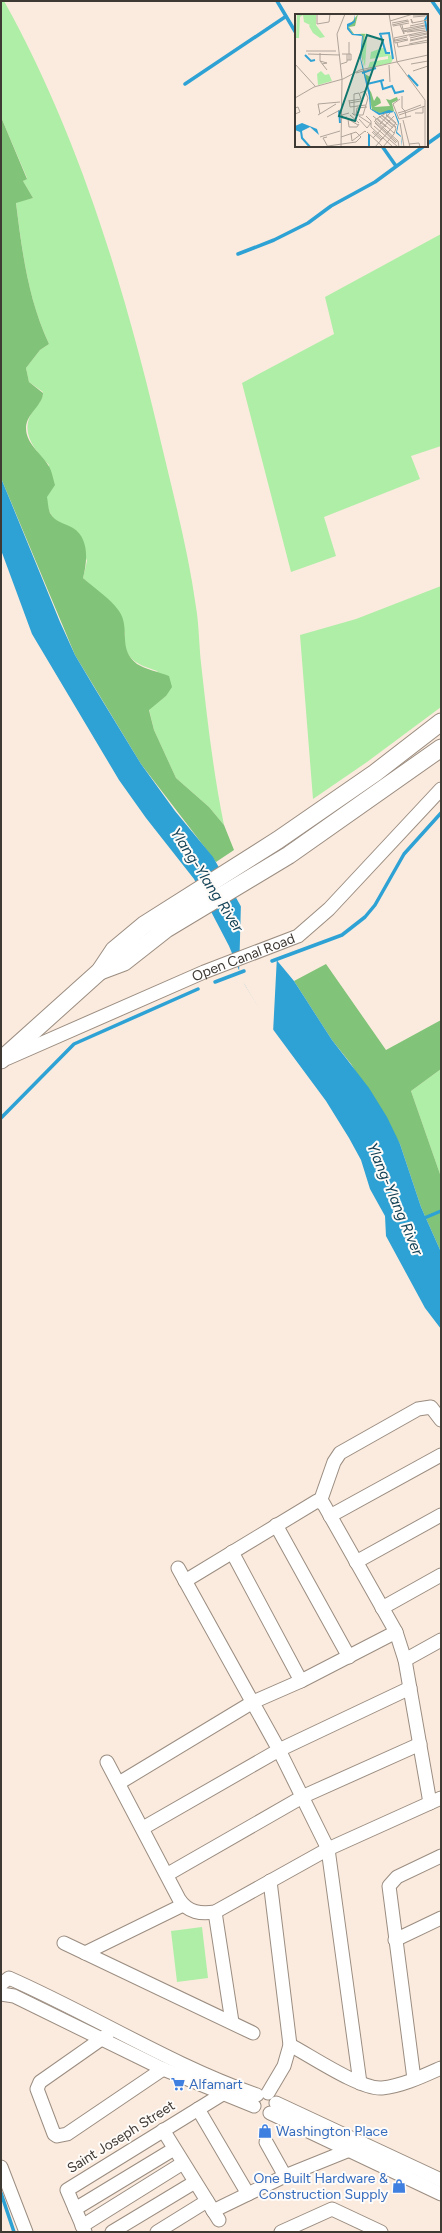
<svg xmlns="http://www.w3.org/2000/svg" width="442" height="2233" font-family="Figtree,sans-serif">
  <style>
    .green { fill: #afeea7 }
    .forest { fill: #81c378 }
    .water { fill: #2ea2d4 }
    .pier { fill: #fbebde }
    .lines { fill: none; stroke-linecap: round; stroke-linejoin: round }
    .stream { stroke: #2ea2d4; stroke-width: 3.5 }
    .minor-casing { stroke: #9b8d81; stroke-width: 15 }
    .major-casing { stroke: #9b8d81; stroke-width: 19 }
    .minor { stroke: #fff; stroke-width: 13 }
    .major { stroke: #fff; stroke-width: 17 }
    .labels { text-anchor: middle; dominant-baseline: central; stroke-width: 4; stroke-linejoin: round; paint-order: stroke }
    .street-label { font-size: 14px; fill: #3f3934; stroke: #fefbf8 }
    .shop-label { font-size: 14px; fill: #366cbe; stroke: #fefbf8; text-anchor: start }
    .water-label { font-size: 15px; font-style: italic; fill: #124156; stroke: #fefbf8 }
    .inset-river { fill: none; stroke: #2ea2d4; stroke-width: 2 }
    .inset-road { fill: none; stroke: #b0a49a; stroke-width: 1 }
    .view { fill: #0f766e; fill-opacity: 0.15; stroke: #0f766e; stroke-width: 2 }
    .inset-edge { fill: none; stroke: #3f3934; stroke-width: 2 }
  </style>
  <rect width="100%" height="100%" fill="#fbebde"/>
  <g class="green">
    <path d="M1,1H4C82,141 128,300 164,455C176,505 189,556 196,607C199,625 199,644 201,663C207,717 213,771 224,825L209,807L176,778L154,730L149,709L166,696L157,671C142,666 126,661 125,643C124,639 126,634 124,631C114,611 99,592 83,578L87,561L74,529C69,527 62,525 57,521C41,510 48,482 49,465C34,450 19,431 33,411C37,405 43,400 43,392L29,382L26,368L40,350L49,344C28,299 22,251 16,202L33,198L23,181L27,178L1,117Z"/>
    <path d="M441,234V446L411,456L420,479L324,517L336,556L291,572L242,383L334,334L325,297Z"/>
    <path d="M441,586V707L367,762L313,799L300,635L356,619Z"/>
    <path d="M441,1069V1177L411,1091Z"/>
    <path d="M202,1927L208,1978L177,1982L171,1931Z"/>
  </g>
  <g class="forest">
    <path d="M1,117L27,179L23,181L33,198L16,203C22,251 28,299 49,344L40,350L26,368L29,382L43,393C43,405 26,414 26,428C26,444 41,453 48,465C52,470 53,479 55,485L47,497C48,502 48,508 50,513C55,522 64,523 73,528C90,539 87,562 83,578C94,588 110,598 119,611C131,628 117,649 137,664C145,669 159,672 169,676L172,687L166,696L149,710L154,730L176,778L209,807L224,825L234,850L216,862L141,764L75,655L1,478Z"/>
    <path d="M326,964L386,1050L441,1020V1069L411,1091L441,1177V1252L421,1207L400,1144L351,1064L332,1040L294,981Z"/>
  </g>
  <path class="water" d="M1,478L60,622L75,655L94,687L141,764L175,811L213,857L260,940L294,981L332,1040L369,1088L387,1117L400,1144L421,1207L441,1252V1329L425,1308L386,1236L385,1216L370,1189L361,1160L349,1138L326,1101L269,1024L245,985L229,946L194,879L146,818L119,780L32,634L1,550Z"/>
  <path class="pier" d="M241,902L262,939L277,956L273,1033L239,975Z"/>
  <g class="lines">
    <g class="stream">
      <path d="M277,1L296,33"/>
      <path d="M432,1L441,14"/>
      <path d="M185,84L285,17"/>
      <path d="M427,144L441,134"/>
      <path d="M382,146L396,166"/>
      <path d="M238,254L274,240L308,223L331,206L375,182L424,146"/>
      <path d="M272,961L342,935L365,917L375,905L404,854L441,813"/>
      <path d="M215,982L244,971"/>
      <path d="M1,1118L74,1044L198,989"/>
      <path d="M422,1219L441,1211"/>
      <path d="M1,2193L14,2232"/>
    </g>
    <defs>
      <g id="minor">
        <path id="s1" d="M8,1058L204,972L298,936L329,909L441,789"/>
        <path d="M320,1502L334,1462L340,1453L418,1409L431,1407L441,1420"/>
        <path d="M330,1516L441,1455"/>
        <path d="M276,1525L349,1657"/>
        <path d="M232,1552L301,1681"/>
        <path d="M356,1562L441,1515"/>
        <path d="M178,1568L279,1750L328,1849L360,2083"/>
        <path d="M382,1608L441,1575"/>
        <path d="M396,1632L405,1660L430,1803"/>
        <path d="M405,1660L441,1640"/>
        <path d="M107,1762L179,1899C188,1913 201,1914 215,1912L328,1849L441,1798"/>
        <path d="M119,1783L253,1702L301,1681L396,1632L323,1503L317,1501L185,1581"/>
        <path d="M143,1828L279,1750L410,1688"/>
        <path d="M168,1874L304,1796L420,1744"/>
        <path d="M215,1912L232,2022"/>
        <path d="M395,1940L441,1918"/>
        <path d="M64,1943L253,2033"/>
        <path d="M85,1953L183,1905"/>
        <path d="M1,1984L9,1978C93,2015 171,2065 257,2095"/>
        <path d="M1,1994L14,1996L163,2069L254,2106"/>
        <path d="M107,2035L40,2082L37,2089L54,2134L57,2136L67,2134L163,2069"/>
        <path d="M290,2045C311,2056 361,2090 382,2088C402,2086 423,2076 441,2068"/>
        <path d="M414,2079L389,1886L397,1877L441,1856"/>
        <path d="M268,2093L284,2066L290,2045L270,1881"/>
        <path d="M276,2103L441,2180"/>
        <path d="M198,2109L248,2194"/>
        <path d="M270,2113L441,2194"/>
        <path d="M163,2130L219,2220"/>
        <path d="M266,2142L285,2176"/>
        <path d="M1,2167L26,2232"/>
        <path d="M75,2209L174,2149"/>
        <path d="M213,2211L285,2176L352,2149"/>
        <path d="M82,2226L183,2163"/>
        <path d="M85,2232L67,2190L229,2090"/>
        <path d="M112,2232L195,2182"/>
        <path d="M157,2232L207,2201"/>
        <path d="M281,2232L332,2209L381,2232"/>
      </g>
      <g id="major">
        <path d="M100,971L124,962L166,929L289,855L441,748"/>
        <path d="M1,1060L100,971L114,950L144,925L278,840L375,773L441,722"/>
      </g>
    </defs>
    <use href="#minor" class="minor-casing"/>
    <use href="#major" class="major-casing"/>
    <use href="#minor" class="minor"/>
    <use href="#major" class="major"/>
  </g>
  <defs>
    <symbol id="supermarket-bare" viewBox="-9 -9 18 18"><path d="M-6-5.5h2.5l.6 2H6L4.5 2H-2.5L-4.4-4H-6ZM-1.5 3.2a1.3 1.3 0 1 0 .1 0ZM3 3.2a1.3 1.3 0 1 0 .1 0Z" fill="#3f7fe0" stroke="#fefbf8" stroke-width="2.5" paint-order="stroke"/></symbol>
    <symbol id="shop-bare" viewBox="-9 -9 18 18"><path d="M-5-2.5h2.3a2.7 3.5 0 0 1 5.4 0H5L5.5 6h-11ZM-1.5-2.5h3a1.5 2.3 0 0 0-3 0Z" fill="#3f7fe0" stroke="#fefbf8" stroke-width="2.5" paint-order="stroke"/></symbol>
  </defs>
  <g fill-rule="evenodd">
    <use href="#supermarket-bare" x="168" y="2074" width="20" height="20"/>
    <use href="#shop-bare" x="255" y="2121" width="20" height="20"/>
    <use href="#shop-bare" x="389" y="2176" width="20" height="20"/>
  </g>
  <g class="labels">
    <g class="street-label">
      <text stroke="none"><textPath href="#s1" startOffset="256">Open Canal Road</textPath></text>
      <text transform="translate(121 2137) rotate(-32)">Saint Joseph Street</text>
    </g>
    <g class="shop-label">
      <text x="189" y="2084">Alfamart</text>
      <text x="276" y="2131">Washington Place</text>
      <text x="388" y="2178" text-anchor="end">One Built Hardware &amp;<tspan x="388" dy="16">Construction Supply</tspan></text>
    </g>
    <g class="water-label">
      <text transform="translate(207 880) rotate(57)">Ylang-Ylang River</text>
      <text transform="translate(395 1199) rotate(67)">Ylang-Ylang River</text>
    </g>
  </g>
  <g transform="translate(295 14)">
    <rect width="133" height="133" fill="#fbebde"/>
    <path d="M2,0H21V11L30,23L25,24L18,19L14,12L15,11L9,8L8,1L5,3L4,24H1ZM64,19L72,20V21L70,53L67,40L71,21ZM90,33L91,39H94L98,45L96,49L73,54L75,48L93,45V42L75,45L76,38ZM26,57L30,61L34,60L37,67L23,71L22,60Z" fill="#afeea7"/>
    <path d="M63,0L60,12L54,13L59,20H70L67,40L69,55L66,39L68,22L58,20L53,13ZM70,60L75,63L73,74L76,78L79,87L82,82L85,85L86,89L79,93L95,92L91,85L95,86L102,83L103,86L97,89L99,97L85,99L77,96Z" fill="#81c378"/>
    <path d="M60,0V8L53,13L58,20H65L68,22L66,45L75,78L76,95L85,99L94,96L100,98L104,108L102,118L106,122L107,128V133L106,123L101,119L103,109L99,98L84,101L75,95L74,83L65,44L67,22L57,21L52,15V10L59,7ZM7,109L22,115L24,121L15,113L5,118L0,116V112Z" fill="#2ea2d4"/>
    <path class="inset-river" d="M132,17L130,6L133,1M85,19L91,39H95M84,20L94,19L98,45M10,41L16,47L20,46M67,59L81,54M113,61L123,72M86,67L88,75L97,72L100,79L109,77M72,70L89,66M44,96L45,109M6,117L7,124L15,133M74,133V120"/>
    <path class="inset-road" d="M22,0V10L34,8L35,0M94,0L102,48L130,86V133M118,1H132M118,3L130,2M95,7L118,0M97,9L113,6M118,9L116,5L117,9L133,6M97,11L114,7M105,11L109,20L107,11M98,12L114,9M115,12L129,9M108,15L130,11M108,17L130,12M108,18L130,14M112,18L130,16M114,22L132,19M115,24L132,20M100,26L112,23M113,26L100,29L99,24L132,17L133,24M115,26L133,22M100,27L113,25M115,27L133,23M54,28V46M102,28L103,33L114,31M114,30L133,26M114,31L133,28M11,37H41M25,39V47L32,56M13,40L45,41M47,40H56V46H52M25,47L32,49L27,50M0,50L20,72M46,50L52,48V40M116,50L133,47M94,51L95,68M118,57L133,52M61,59L79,54M59,80V101M107,82V94L110,97L126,91M0,84L19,73L48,65L65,56L133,41M105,85L98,90L104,105L116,102M54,86L55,93L71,91L73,84L70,77L65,79M54,87L66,85L64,79L59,80M54,89L66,87M0,94L3,93L5,98L0,100M57,99L59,101H68L71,91M103,99L110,97L111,103M120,99H128V93M25,100L23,90L45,88M23,101L41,90M55,101L64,109M61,101L62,94L72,93M86,101L101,114L99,120L88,133M87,101L101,113M91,101L102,111M104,101L130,92M64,102L76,110M71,102L76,107V113M78,102L91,113M84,102L98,114M32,103L45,96M52,103L47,104V101L54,99M82,104L99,119M64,105L72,114L76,109M80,106L103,127L104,133M80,106L91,99M108,106L115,133M79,107L102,128M80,109L101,129M105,109L109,133M85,110L95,99M63,111L53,105L54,113H62L64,110M79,112L103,133M76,113L98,133M78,117L87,125M72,118L88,133M77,118L86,126M56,119L57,127L70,117L71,118M25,123L45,117M32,123L28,124L33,133M46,123L61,118L66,123M78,124L99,102M114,130L124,129L125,133M33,132L61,128L66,123M46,133L47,65L42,20L50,0M80,133L101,109L90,99"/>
    <path class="view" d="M72,21L88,26L60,107L44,102Z"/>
    <rect width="133" height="133" class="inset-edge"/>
  </g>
  <rect width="442" height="2233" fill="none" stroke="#3f3934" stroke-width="4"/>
</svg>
